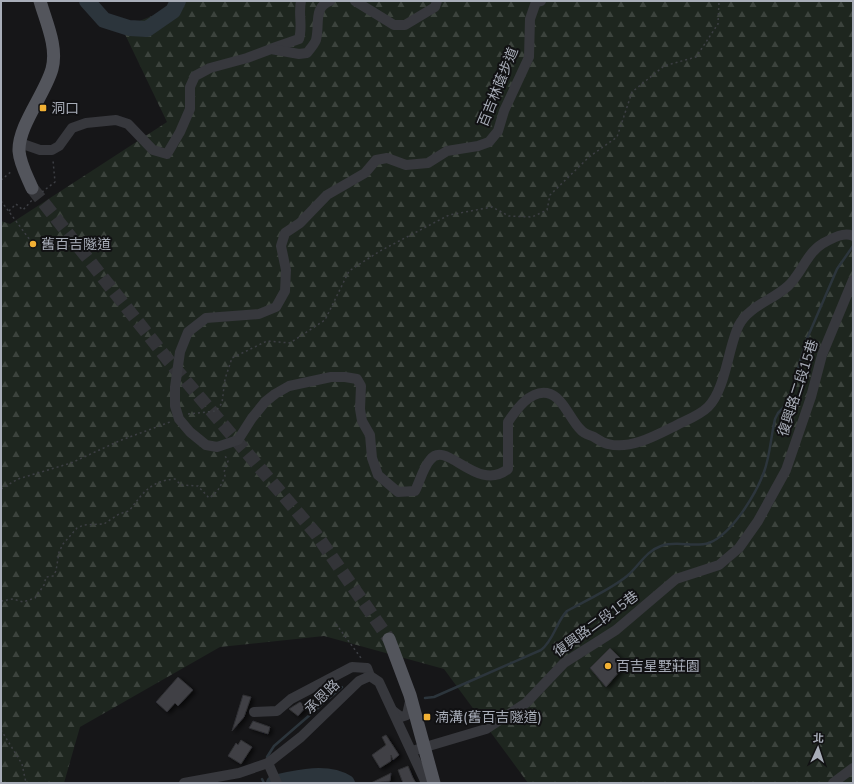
<svg xmlns="http://www.w3.org/2000/svg" width="854" height="784" font-family="'Nunito Sans','Noto Sans TC',sans-serif">
  <style>
    .forest { fill: url(#forest-firs) }
    .lines { fill: none; stroke-linecap: round; stroke-linejoin: round }
    .stream { stroke: #2c353c; stroke-width: 2.5 }
    .river { stroke: #2c353c; stroke-width: 16 }
    .building { fill: #404145; stroke: #303034; filter: url(#shadow) }
    .major-tunnel { stroke: #333438; stroke-width: 13; stroke-dasharray: 13 6; stroke-linecap: butt }
    .path { stroke: #3d3f44; stroke-width: 1.5; stroke-dasharray: 2 3; stroke-linecap: butt }
    .minor { stroke: #37383d; stroke-width: 10 }
    .major { stroke: #53555c; stroke-width: 13 }
    .poi-dot { fill: #f2b134; stroke: #111113; stroke-width: 1.5 }
    .labels { text-anchor: middle; dominant-baseline: central; stroke-width: 4; stroke-linejoin: round; paint-order: stroke }
    .street-label { font-size: 14px; fill: #a8adb8; stroke: #111113 }
    .poi-label { font-size: 14px; fill: #a8adb8; stroke: #111113; text-anchor: start }
  </style>
  <defs>
    <pattern id="forest-firs" width="22" height="20" patternUnits="userSpaceOnUse"><rect width="22" height="20" fill="#1e261f"/><path d="M5 1l3.5 6h-7zM16 11l3.5 6h-7z" fill="#3c433d"/></pattern>
    <filter id="shadow"><feDropShadow dx="3" dy="2" stdDeviation="2" flood-color="#0009"/></filter>
  </defs>
  <rect width="100%" height="100%" fill="#161618"/>
  <path class="forest" d="M189,1H853V783H528L444,669L324,636L220,647L80,727L64,783H1V221L10,224L167,122L122,28Z"/>
  <g class="lines">
    <g class="stream">
      <path d="M425,698L434,697L541,650C554,640 556,622 567,611C585,601 613,588 627,576C639,566 646,551 661,546C677,540 693,548 709,543C732,534 756,494 764,472C770,456 771,436 775,419L778,413L788,403L806,341L837,269L853,246"/>
      <path d="M267,757L274,746L342,687"/>
      <path d="M262,779L264,783"/>
    </g>
    <g class="river">
      <path d="M87,1L104,20L129,28L147,29L173,11L178,1"/>
      <path d="M274,783C296,778 327,770 347,783"/>
    </g>
  </g>
  <g class="building">
    <path d="M610,648L626,664L606,687L590,668Z"/>
    <path d="M178,677L193,690L178,706L175,703L167,712L156,702Z"/>
    <path d="M243,695L251,697L244,717L232,731Z"/>
    <path d="M300,702L306,707L298,716L289,709Z"/>
    <path d="M253,721L270,727L268,734L249,728Z"/>
    <path d="M386,735L399,755L393,760L391,755V761L380,768L372,755L386,745L382,737Z"/>
    <path d="M241,740L252,747L241,764L228,756L236,743L238,745Z"/>
    <path d="M408,766L413,778L416,783H403L398,770Z"/>
    <path d="M391,773L390,781L371,783Z"/>
  </g>
  <g class="lines">
    <path class="major-tunnel" d="M32,188L168,360L316,534L389,639"/>
    <g class="path">
      <path d="M1,180L12,171"/>
      <path d="M42,192L55,182L53,160"/>
      <path d="M1,201L33,244"/>
      <path d="M9,211L16,204L23,210L33,199"/>
      <path d="M188,414L216,411L222,403L225,379L232,358L267,341L290,343L325,320L349,271L380,251L449,215L492,207L509,216L532,217L547,210L550,195L589,157L617,137L632,92L664,66L696,57L718,24L719,1"/>
      <path d="M1,489L18,479L71,463L119,441L170,422"/>
      <path d="M1,601L13,599L23,602L35,598L44,585L46,577L53,576L56,571L59,552L63,544L77,528L84,525L104,524L119,514L129,511C143,493 150,481 175,479L181,485L198,486L209,498C218,493 221,485 225,476L224,472L228,461L224,454"/>
      <path d="M336,624L361,658"/>
      <path d="M1,730L22,764L26,783"/>
    </g>
    <g class="minor">
      <path d="M355,1L394,25H405L435,7L437,1"/>
      <path d="M541,1L536,2L530,19L529,57L504,111L498,131L489,142L478,146L447,151L428,163L406,165L387,158L376,160L365,173L327,195L300,223L285,233L281,246L286,270L285,291L276,307L259,314L206,318L188,332L180,352L175,387V406L179,419L190,432L206,445L217,447L238,440L252,418L265,402L275,394L289,386L331,377H345L357,379L361,386L360,409L362,421L370,435L372,458L378,475L398,492L415,491C420,481 423,468 430,460C446,438 477,494 508,469V422C516,410 530,390 547,393C563,396 570,420 581,430C584,434 590,435 594,437C599,440 603,443 608,444C631,450 657,435 677,425C687,420 700,415 708,407C726,389 728,347 739,325C749,306 773,300 788,286C801,274 807,253 822,244C831,239 844,231 853,236"/>
      <path d="M273,48L299,39C303,26 298,14 301,1"/>
      <path d="M20,143L40,150H52L59,146L72,128L86,123L116,120L128,124L153,150L167,154L180,132L190,109V87L195,76L210,68L247,58L271,49L299,54L307,53C310,49 314,45 316,40C320,25 313,7 330,1"/>
      <path d="M393,711L401,717L407,715L410,701"/>
      <path d="M254,712L277,711L291,699L352,667L367,668L370,676"/>
      <path d="M412,751L486,729L526,703L564,663L616,630L676,579L719,565L739,548L758,521L786,470L811,397L822,355L853,280"/>
      <path d="M268,763L277,783"/>
      <path d="M184,783L239,773L268,763L301,737L359,681L370,676L379,682L426,783"/>
      <path d="M833,783L853,768"/>
    </g>
    <g class="major">
      <path d="M32,188C27,176 20,164 19,151C18,126 45,94 52,69C58,47 46,22 40,1"/>
      <path d="M389,639L410,695L434,783"/>
    </g>
  </g>
  <g class="poi-dot">
    <rect x="39" y="104" width="8" height="8" rx="2"/>
    <circle cx="33" cy="244" r="4"/>
    <circle cx="608" cy="666" r="4"/>
    <rect x="423" y="713" width="8" height="8" rx="2"/>
  </g>
  <g class="labels">
    <g class="street-label">
      <text transform="translate(498 87) rotate(-68)">百吉林蔭步道</text>
      <text transform="translate(798 388) rotate(-72)">復興路二段15巷</text>
      <text transform="translate(596 624) rotate(-36)">復興路二段15巷</text>
      <text transform="translate(322 697) rotate(-44)">承恩路</text>
    </g>
    <g class="poi-label">
      <text x="51" y="108">洞口</text>
      <text x="41" y="244">舊百吉隧道</text>
      <text x="616" y="666">百吉星墅莊園</text>
      <text x="435" y="717">湳溝(舊百吉隧道)</text>
    </g>
  </g>
  <rect width="854" height="784" fill="none" stroke="#a8adb8" stroke-width="4"/>
  <g transform="translate(818 748) rotate(3)" stroke="#111113" stroke-width="3" paint-order="stroke">
  <path d="M0-3L7 15L0 10L-7 15Z" fill="#a8adb8"/>
  <text y="-6" font-size="11" font-weight="bold" text-anchor="middle" fill="#a8adb8">北</text>
  </g>
</svg>
